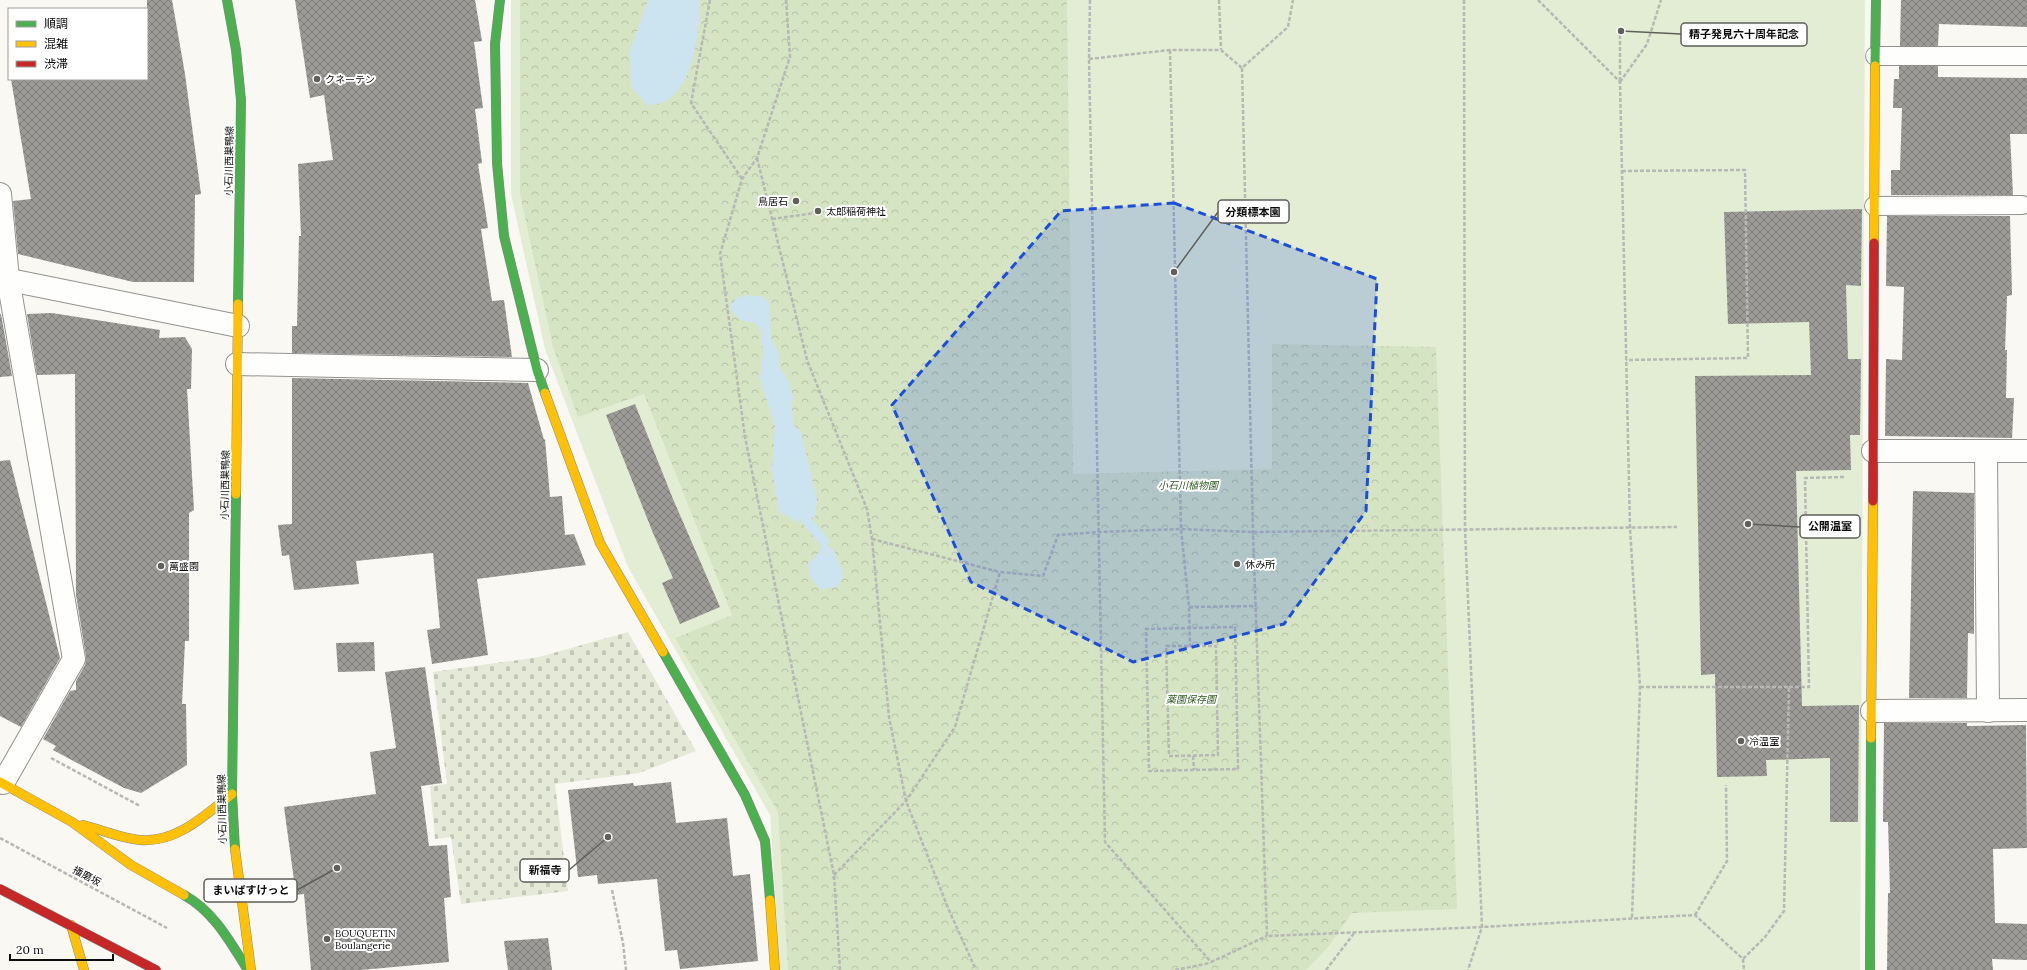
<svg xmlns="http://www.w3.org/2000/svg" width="2027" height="970" font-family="Lora,'Noto Sans JP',serif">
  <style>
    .green { fill: #e3edd4 }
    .forest { fill: url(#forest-crowns) }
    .cemetery { fill: url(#cemetery-stones) }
    .water { fill: #cce4f0 }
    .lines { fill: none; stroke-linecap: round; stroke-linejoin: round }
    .stream { stroke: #cce4f0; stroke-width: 10 }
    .building { fill: url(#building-cross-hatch) }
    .lane-casing { stroke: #939290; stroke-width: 20 }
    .street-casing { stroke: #939290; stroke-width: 24 }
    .fast-casing { stroke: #8a8986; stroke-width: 10 }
    .slow-casing { stroke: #8a8986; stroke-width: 10 }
    .jam-casing { stroke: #8a8986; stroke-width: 10 }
    .path { stroke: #b7b7b6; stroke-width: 2.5; stroke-dasharray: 4 2; stroke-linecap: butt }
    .lane { stroke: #fefefd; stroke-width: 18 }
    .street { stroke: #fefefd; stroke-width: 22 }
    .fast { stroke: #4caf50; stroke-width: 9 }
    .slow { stroke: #ffc107; stroke-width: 9 }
    .jam { stroke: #c62828; stroke-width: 9 }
    .marked { fill: #1d4ed8; fill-opacity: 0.2; stroke: #1d4ed8; stroke-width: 3; stroke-dasharray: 8 5; stroke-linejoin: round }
    .poi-dot { fill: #5f5f5c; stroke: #fff; stroke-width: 1.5 }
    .labels { text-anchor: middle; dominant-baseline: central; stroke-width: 4; stroke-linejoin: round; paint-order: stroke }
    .poi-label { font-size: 10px; fill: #0c0c0c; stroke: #fff; text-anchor: start }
    .street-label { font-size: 10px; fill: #0c0c0c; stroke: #fff }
    .park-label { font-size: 10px; font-style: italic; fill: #325d24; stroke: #fff }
    .leader { fill: none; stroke: #5f5f5c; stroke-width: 1.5 }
    .callout-dot { fill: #5f5f5c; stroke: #fff; stroke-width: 1.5 }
    .callout { fill: #fff; stroke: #5f5f5c; stroke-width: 1.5 }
    .callout-label { font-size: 11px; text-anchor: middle; font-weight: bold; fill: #0c0c0c }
  </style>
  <defs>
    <pattern id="forest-crowns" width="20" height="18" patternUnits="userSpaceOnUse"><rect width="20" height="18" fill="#d5e4c3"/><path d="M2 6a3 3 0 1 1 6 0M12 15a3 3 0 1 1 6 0" fill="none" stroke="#b6c2a6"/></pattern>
    <pattern id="cemetery-stones" width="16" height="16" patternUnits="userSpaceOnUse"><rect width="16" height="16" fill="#e5e9d7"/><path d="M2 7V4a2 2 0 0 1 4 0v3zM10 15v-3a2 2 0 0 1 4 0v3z" fill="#c3c7b7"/></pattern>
    <pattern id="building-cross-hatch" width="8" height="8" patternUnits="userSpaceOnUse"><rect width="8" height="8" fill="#9d9b97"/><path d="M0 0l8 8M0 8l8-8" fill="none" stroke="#7e7d7a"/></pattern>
  </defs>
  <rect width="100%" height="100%" fill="#faf8f2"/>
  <path class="green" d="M511,0H1865L1860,970H780L770,815L628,567L545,349L511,194Z"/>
  <path class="forest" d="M520,0H1067L1073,474L1272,469V344L1436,347L1457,909L1352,913L1328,947L1306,970H788L778,812L675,638L732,615L644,394L578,417L553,347L520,194Z"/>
  <path class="cemetery" d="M628,632L696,751L639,773L555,784L568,891L461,904L451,837L435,839L430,786L447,784L433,672L539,657Z"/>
  <g class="water">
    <path d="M648,0H700C699,30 695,81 668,100C663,103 654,104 648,106L631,87L630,51Z"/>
    <path d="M748,295L764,297L770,305L771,338L779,353V366L789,382L793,397L792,404L793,424L801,432L817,500L815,517L796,522L779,511L772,469L775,426L760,379L763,353L761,330L756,323C743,322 735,319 730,307L736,298Z"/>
    <path d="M824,541L834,551L844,575L837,587L820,589L810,576L808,564L818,554Z"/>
  </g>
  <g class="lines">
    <path class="stream" d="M806,520L824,541"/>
  </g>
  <g class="building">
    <path d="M147,0H172L185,74L201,194L195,195L194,282H133L18,254L13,201L31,199L11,79H147Z"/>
    <path d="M295,0H475L482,41L474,42L483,108L475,109L482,163L478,164L488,228L481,229L492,301L504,300L512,357L292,353V326H297L299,236H301L298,164L333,160L324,95L310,98Z"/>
    <path d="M1901,0H2027V27L1939,24L1938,46H1900Z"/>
    <path d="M1899,66H1938V77L2027,78V134H2010L2013,195H1891V170H1900L1902,108H1893L1894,79H1899Z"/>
    <path d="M1862,209L1861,286L1846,285L1848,359H1861L1860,435H1850L1851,470L1796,471L1802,706L1859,705L1858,822H1830V758L1766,760L1767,776L1717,777L1715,674L1701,675L1695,376L1811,375L1809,322L1728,324L1724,212Z"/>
    <path d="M1887,216H2010L2012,295L2007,296L2005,350H2007L2006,398H2014L2012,438L1885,436L1886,359L1902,360L1904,287L1886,286Z"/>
    <path d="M52,313L160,330L159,338L185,337L192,349L191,389H187L194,510L189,513V641H185L182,704H186L187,765L141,793L124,788L53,750L56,746L43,739L70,691L76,690V681L85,665L86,657L76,595L75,374L37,375L27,314Z"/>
    <path d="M0,314H1L12,376L0,377Z"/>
    <path d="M292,378L528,383L544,440L545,439L550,497L562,496L565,535L574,534L586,565L477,579L488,655L432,664L427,630L440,628L433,553L356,561L359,584L294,590L289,555L282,556L278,525L292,524Z"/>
    <path d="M635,404L673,499L720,607L680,624L662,583L673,578L653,533L606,415Z"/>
    <path d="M10,460L60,658L21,727L0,716V461Z"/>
    <path d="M1913,491L1974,493V634L1968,633L1967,698H1909Z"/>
    <path d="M374,642L375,671L338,672L336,643Z"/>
    <path d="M425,667L442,783L421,786L429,846L447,845L451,897L444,898L449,962L361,970H311L304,894L296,895L284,807L376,794L370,752L396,748L385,672Z"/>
    <path d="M1884,723H1967V726L2026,725L2027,848L1993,849L1995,923L2027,924V960L1992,959L1993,970H1887L1888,893H1890L1888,822H1883Z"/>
    <path d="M671,782L676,823L727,818L733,876L750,874L758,961L680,969L677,950L665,951L657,879L598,884L597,875L578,877L568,790L633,783L634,786Z"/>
    <path d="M548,938L552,970H508L504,941Z"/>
  </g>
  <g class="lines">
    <defs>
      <g id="lane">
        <path d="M1875,56H2027"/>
        <path d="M1874,206L2022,205"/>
      </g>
      <g id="street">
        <path d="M0,194L8,279L74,659L3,783"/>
        <path d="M0,278L238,326"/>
        <path d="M237,364L537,370"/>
        <path d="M1873,451H2027"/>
        <path d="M1986,451L1988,711"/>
        <path d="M1872,711L2027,710"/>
      </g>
      <g id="fast">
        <path d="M227,0L236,50L241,100L238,304"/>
        <path d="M500,0L495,44L497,163L504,236L537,370L545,393"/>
        <path d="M1875,66L1876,0"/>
        <path d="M663,652L745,795L765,841L770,900"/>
        <path d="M235,849L232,794L236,494"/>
        <path d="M184,895C213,911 229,940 246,967"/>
        <path d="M1870,970L1871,738"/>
      </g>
      <g id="slow">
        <path d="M1874,243L1875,66"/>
        <path d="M545,393L600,543L663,652"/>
        <path d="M236,494L238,304"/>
        <path d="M1871,738L1873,501"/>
        <path d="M0,782L72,822L131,865L184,895"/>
        <path d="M83,825C102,830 121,838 140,840C177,843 205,815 232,794"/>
        <path d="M235,849L251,970"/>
        <path d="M770,900L775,970"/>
        <path d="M71,925L84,970"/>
      </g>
      <g id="jam">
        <path d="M1873,501L1874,243"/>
        <path d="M0,889L156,970"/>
      </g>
    </defs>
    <use href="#lane" class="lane-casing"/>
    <use href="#street" class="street-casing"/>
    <use href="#fast" class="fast-casing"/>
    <use href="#slow" class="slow-casing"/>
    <use href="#jam" class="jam-casing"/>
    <g class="path">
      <path d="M710,0L691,103L742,179"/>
      <path d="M786,0L790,57L757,158L742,179L720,254L745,437L834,875L840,970"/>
      <path d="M1090,0L1089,59L1105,842L1211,962L1267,936"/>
      <path d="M1219,0L1221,49"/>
      <path d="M1464,0L1465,529L1482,927L1468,970"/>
      <path d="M1538,0L1620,82L1630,528L1640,687L1632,918"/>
      <path d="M1620,35V81"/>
      <path d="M1170,50L1181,529L1189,607L1190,646"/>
      <path d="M1089,59L1170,50H1221L1242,68L1288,27L1293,0"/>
      <path d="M1242,68L1253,532L1267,936L1482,927L1695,915L1743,959L1744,970"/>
      <path d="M1620,82L1647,44L1661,0"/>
      <path d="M757,158L807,360L867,509L872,539L889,717L906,801L948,908L976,970"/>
      <path d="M1622,171L1745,170L1748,358L1626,360"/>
      <path d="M772,219L837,210"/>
      <path d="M872,539L1000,572"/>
      <path d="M1189,607L1256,606"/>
      <path d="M1235,627L1238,769L1149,771L1146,629Z"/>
      <path d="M1166,646H1216L1218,755L1169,756Z"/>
      <path d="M1640,687H1789L1784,911L1765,937L1743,959"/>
      <path d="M1789,687H1809L1805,478L1844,477"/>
      <path d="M1193,756L1194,770"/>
      <path d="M51,758L140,806"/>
      <path d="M0,838L167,928"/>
      <path d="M834,875L906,801L955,727L1000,572L1043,576L1058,535L1099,532L1181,529L1253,532L1677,527"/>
      <path d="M612,890L623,943L626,970"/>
      <path d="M1695,915L1727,861L1726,785"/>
      <path d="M1175,970L1210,963"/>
      <path d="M1326,970L1355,932"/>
    </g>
    <use href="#lane" class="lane"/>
    <use href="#street" class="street"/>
    <use href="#fast" class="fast"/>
    <use href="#slow" class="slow"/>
    <use href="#jam" class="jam"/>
  </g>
  <path class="marked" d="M1174,203L1377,279L1366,511L1284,624L1133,662L971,582L892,405L1061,211Z"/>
  <g class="poi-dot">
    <circle cx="317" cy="79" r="4"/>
    <circle cx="796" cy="201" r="4"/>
    <circle cx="818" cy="211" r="4"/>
    <circle cx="1237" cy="564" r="4"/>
    <circle cx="161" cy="566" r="4"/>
    <circle cx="1741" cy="741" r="4"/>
    <circle cx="327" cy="939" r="4"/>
  </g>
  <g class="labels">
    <g class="poi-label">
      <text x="325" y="79">クネーテン</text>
      <text x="788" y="201" text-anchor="end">鳥居石</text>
      <text x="826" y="211">太郎稲荷神社</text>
      <text x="1245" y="564">休み所</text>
      <text x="169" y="566">萬盛園</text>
      <text x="1749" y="741">冷温室</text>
      <text x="335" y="933">BOUQUETIN<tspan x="335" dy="12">Boulangerie</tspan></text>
    </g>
    <g class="street-label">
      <text transform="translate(229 161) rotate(-89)">小石川西巣鴨線</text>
      <text transform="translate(225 485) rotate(-89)">小石川西巣鴨線</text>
      <text transform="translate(222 809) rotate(-91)">小石川西巣鴨線</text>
      <text transform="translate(87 876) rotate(28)">播磨坂</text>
    </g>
    <g class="park-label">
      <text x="1188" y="485">小石川植物園</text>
      <text x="1191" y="699">薬園保存園</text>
    </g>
  </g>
  <path class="leader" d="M1621 31L1681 34M1174 272L1218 212M1748 524L1800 527M608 837L569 870M337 868L297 890"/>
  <g class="callout-dot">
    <circle cx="1621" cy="31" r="4"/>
    <circle cx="1174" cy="272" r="4"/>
    <circle cx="1748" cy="524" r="4"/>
    <circle cx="608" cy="837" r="4"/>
    <circle cx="337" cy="868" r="4"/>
  </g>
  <g class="callout">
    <rect x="1681" y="23" width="126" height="23" rx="4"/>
    <rect x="1218" y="200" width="71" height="23" rx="4"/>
    <rect x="1800" y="515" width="60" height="23" rx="4"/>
    <rect x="520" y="859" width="49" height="23" rx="4"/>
    <rect x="204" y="879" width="93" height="23" rx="4"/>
  </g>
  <g class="callout-label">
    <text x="1744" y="38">精子発見六十周年記念</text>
    <text x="1253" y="216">分類標本園</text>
    <text x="1830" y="530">公開温室</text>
    <text x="545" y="874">新福寺</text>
    <text x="251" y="894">まいばすけっと</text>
  </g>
  <rect x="8" y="8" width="140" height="72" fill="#ffffff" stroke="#9e9e9e"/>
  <rect x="16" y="21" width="20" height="6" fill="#4caf50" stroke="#9e9e9e"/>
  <text x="44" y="28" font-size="12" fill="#0c0c0c">順調</text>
  <rect x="16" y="41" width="20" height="6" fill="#ffc107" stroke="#9e9e9e"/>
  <text x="44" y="48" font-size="12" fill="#0c0c0c">混雑</text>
  <rect x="16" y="61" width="20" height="6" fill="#c62828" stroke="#9e9e9e"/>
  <text x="44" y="68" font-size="12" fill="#0c0c0c">渋滞</text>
  <path d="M10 954v6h103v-6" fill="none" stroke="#0c0c0c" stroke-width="2"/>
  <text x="16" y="954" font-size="12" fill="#0c0c0c" stroke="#ffffff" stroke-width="3" paint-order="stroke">20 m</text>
</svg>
